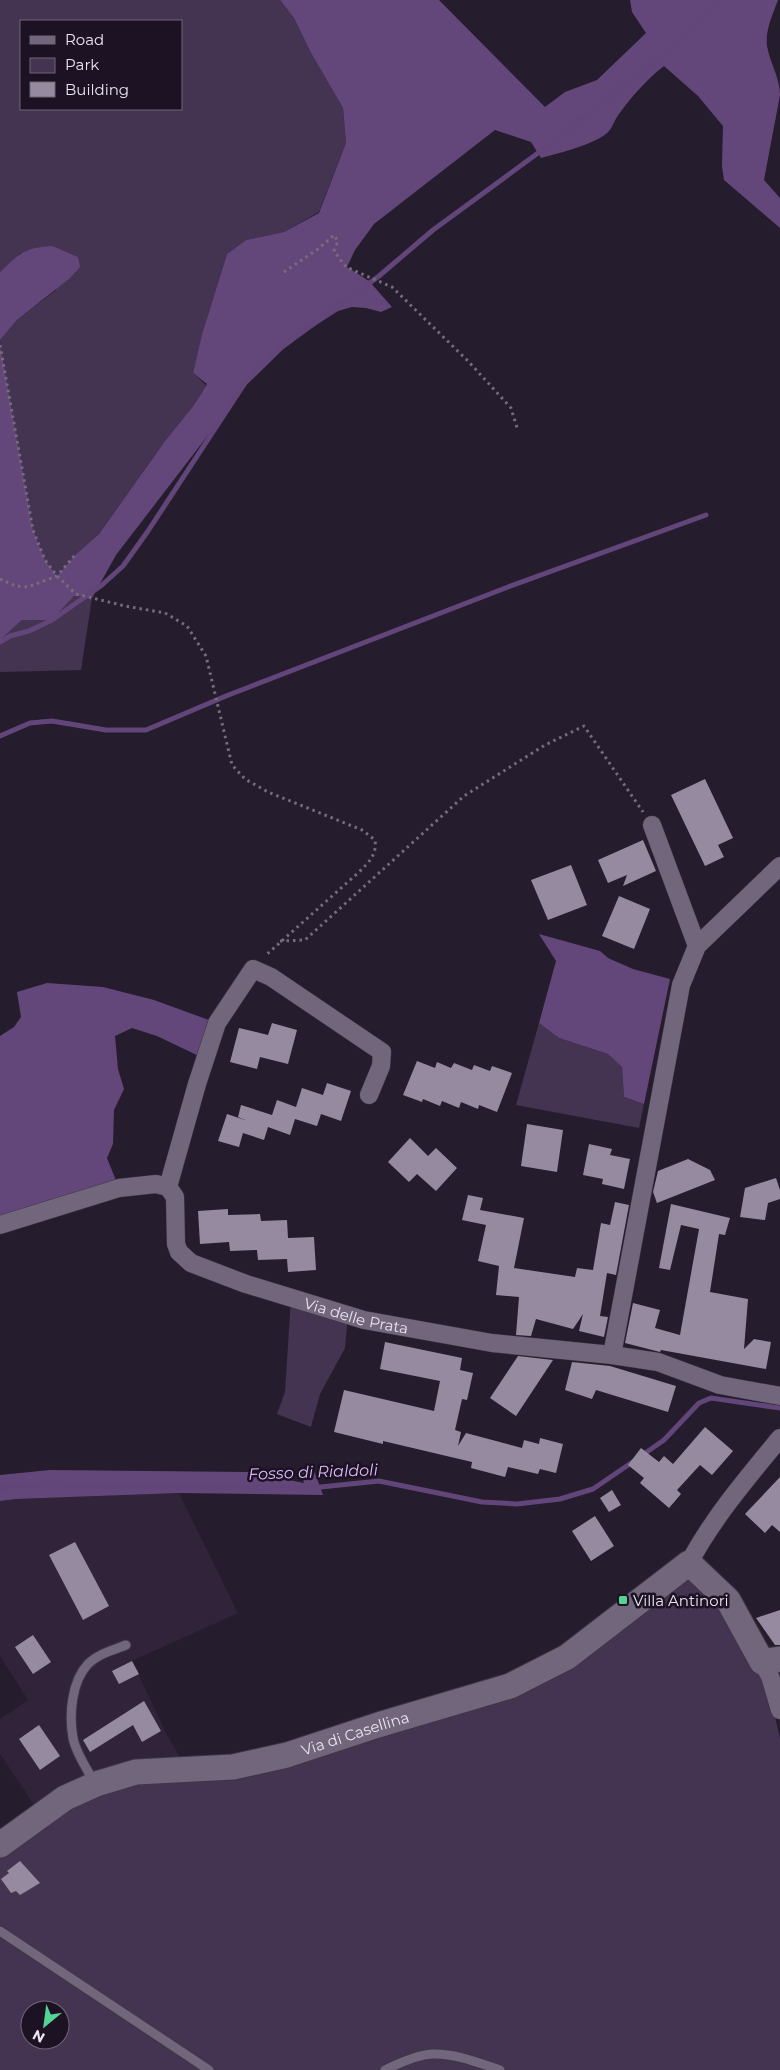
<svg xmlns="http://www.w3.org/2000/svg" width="780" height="2070" font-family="Montserrat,sans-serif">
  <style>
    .built { fill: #30233a }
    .green { fill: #443452; fill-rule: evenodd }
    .forest { fill: #64477a }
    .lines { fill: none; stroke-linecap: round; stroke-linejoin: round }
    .stream { stroke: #624579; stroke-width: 5 }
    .building { fill: #968aa0 }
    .lane-casing { stroke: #3e3745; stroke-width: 11 }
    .street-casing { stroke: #3e3745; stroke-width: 19 }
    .secondary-casing { stroke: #3e3745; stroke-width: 27 }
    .path { stroke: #756d7c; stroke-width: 3; stroke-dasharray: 2.5 4; stroke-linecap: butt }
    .lane { stroke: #71667b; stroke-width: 9 }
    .street { stroke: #71667b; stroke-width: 18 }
    .secondary { stroke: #71667b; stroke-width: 25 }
    .poi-dot { fill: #55d395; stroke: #1c1223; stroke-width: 2 }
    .labels { text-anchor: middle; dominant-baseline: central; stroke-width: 5; stroke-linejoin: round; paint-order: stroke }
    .street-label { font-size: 15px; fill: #eae4f0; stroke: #1c1223 }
    .poi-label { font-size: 15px; fill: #eae4f0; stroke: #1c1223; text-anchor: start }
    .water-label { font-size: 16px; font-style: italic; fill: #ddbbfa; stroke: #1c1223 }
  </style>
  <rect width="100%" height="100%" fill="#251c2d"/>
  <path class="built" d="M179,1493L238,1613L132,1661L167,1735L187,1769L41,1815L0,1754V1719L28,1700L0,1656V1501L16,1499Z"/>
  <g class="green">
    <path d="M0,0H280L294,18L311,53L343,108L346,143L319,212L284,232L246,240L227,254L202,334L193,373L206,385L194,405L165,441L99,534L75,555L57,576L45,560L33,530L1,355L0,340L17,320L56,290L21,253L0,272ZM21,21H181V109H21Z"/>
    <path d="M74,596L92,598L81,670L0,672V640L22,620H52Z"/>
    <path d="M539,1023L559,1038L608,1054L622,1067L624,1097L644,1104L639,1128L516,1105Z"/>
    <path d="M291,1298L348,1316L345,1348L320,1394L311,1427L277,1414L285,1392Z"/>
    <path d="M689,1563L762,1662L780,1738V2070H0V1845L65,1798L233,1767L510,1686ZM30,2010H60V2040H30Z"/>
  </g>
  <g class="forest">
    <path d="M280,0H439L545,107L565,92L597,80L646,33L632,12L630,0H778C773,14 765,30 767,46C770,63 780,78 780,95L764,180L780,198V228L724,180L722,166L723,126L698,96L664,66C647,79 632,96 619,114C615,119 613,126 609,131C597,144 559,153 541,158L531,142L495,130L374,224L355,250L347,267L369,281L392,307L381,312L366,308L352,307L338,311L282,347L245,383L232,404L116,555L92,598L74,596L52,620H22L0,640V345L33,530L45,560L57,576L75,555L99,534L165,441L194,405L207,384L193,373L202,334L227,254L246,240L284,232L319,213L346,143L343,108L311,53L294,18Z"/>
    <path d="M52,246L78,257L80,267L70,278L17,320L0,340V272C20,253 24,248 52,246Z"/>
    <path d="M539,934L600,951L608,958L633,969L670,979L644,1104L624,1097L622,1067L608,1054L559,1038L539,1023L556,961Z"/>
    <path d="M47,983L103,987L154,1000L217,1023L205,1059L157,1036L132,1028L115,1036L118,1069L124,1089L114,1110L113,1144L107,1158L119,1188L0,1225V1036L14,1027L21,1017L17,992Z"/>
    <path d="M50,1470L248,1472L304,1483L300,1470L314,1471L323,1495L179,1493L16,1499L0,1501V1475Z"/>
  </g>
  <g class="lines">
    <g class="stream">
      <path d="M0,642L10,636L29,631L52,620L102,585L123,566L148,531L245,383L282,347L379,276L433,230L553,142L658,60L710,12L719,0"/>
      <path d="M0,736L30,723L52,721L106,730H146L226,696L508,587L706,515"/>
      <path d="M641,1456L664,1440L699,1403L711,1398L780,1408"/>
      <path d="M0,1488L41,1485L311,1488L379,1481L482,1502L517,1504L560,1499L593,1489L634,1461"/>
    </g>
  </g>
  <g class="building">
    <path d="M705,779L733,838L718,845L724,857L705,866L671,795Z"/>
    <path d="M643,840L656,871L623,886L627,875L608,883L598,860Z"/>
    <path d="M571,865L587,905L548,920L531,880Z"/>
    <path d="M619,896L650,909L634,949L602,936Z"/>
    <path d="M272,1023L297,1030L288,1064L260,1057L257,1069L230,1062L239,1028L268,1035Z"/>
    <path d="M417,1061L435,1068L437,1062L451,1068L454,1063L472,1070L474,1065L490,1071L492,1066L512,1073L497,1112L479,1105L478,1109L461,1102L459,1108L442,1101L440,1106L423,1099L422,1102L403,1095Z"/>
    <path d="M327,1083L351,1091L341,1121L321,1114L317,1126L295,1119L290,1135L268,1127L264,1140L243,1133L239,1147L218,1141L227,1114L245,1120L238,1117L241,1105L272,1115L277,1100L296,1107L302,1088L323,1095Z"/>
    <path d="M527,1124L563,1130L557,1172L521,1166Z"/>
    <path d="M410,1138L428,1156L436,1148L457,1168L436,1191L417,1174L409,1182L388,1162Z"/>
    <path d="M589,1144L612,1149L610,1155L630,1159L624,1189L602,1184L603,1179L583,1175Z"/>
    <path d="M688,1159L710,1170L715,1180L657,1203L653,1192L658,1171Z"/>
    <path d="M776,1178L780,1190V1199L768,1203L765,1220L740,1217L745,1188Z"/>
    <path d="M468,1195L483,1198L480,1210L524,1218L514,1268L575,1277L577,1268L593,1270L601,1223L610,1225L615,1202L629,1205L616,1275L607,1273L600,1316L608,1317L604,1337L579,1331L583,1314L573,1329L536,1319L531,1336L516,1335L519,1297L496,1295L499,1266L478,1261L486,1225L462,1220Z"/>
    <path d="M671,1204L730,1218L725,1235L719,1234L710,1292L748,1299L744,1349L754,1339L771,1342L766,1369L661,1350L660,1352L656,1351L625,1343L633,1303L660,1310L655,1328L680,1335L699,1229L681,1225L670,1270L659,1268Z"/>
    <path d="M228,1209V1215L260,1214L261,1221L287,1220L288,1238L314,1237L316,1270L288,1272L287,1259L258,1260L257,1250L230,1251L229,1242L200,1244L198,1211Z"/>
    <path d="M385,1342L462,1358L460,1370L473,1373L467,1400L462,1399L455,1430L461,1432L458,1446L466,1433L522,1448L524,1440L539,1444L540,1438L563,1444L556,1473L540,1469L538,1474L508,1467L505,1477L471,1468L472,1462L383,1441V1444L334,1432L344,1390L434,1411L440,1381L380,1369Z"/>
    <path d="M518,1356L553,1360L516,1416L490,1398Z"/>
    <path d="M572,1362L610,1366L676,1386L668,1412L596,1390L592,1399L565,1390Z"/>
    <path d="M705,1427L733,1451L712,1475L700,1465L677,1490L681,1494L669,1508L640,1483L644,1478L628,1465L641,1448L659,1462L664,1456L673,1464Z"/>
    <path d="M780,1477V1532L772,1525L765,1533L745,1514Z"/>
    <path d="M612,1490L621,1505L609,1512L600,1498Z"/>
    <path d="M595,1516L614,1546L591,1561L572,1531Z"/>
    <path d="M75,1542L109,1606L83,1620L49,1555Z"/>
    <path d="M780,1610V1645H775L756,1618Z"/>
    <path d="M33,1635L51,1662L33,1674L15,1647Z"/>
    <path d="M132,1661L139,1674L119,1684L112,1671Z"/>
    <path d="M144,1701L161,1731L142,1742L133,1725L90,1752L83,1740Z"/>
    <path d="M39,1725L60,1756L40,1770L19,1739Z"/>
    <path d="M20,1861L40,1883L20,1895L16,1891L11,1893L1,1879L9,1873L7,1871Z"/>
  </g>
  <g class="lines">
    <defs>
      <g id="lane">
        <path d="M95,1784C88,1770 76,1754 73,1738C69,1716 71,1682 88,1664C98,1654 113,1650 126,1645"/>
        <path d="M0,1931L209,2070"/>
        <path d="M385,2070C399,2063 416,2055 432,2054C455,2053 479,2063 500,2070"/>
      </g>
      <g id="street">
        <path d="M652,825L697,946"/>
        <path d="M168,1187L197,1084L217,1023L253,969L271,977L382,1052L381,1066L369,1095"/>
        <path id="s1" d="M0,1225L119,1188L156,1184L168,1187L175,1197L176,1244L179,1252L191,1263L246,1284L364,1320L492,1343L612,1355L658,1362L720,1385L780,1396"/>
        <path d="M612,1355L681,985L697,946L780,866"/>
        <path d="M689,1563C713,1518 747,1478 780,1438"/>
        <path d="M762,1662L770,1676L780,1710"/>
      </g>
      <g id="secondary">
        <path id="s2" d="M0,1845L65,1798L96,1784L136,1772L233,1767L287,1755L378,1725L510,1686L567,1657L689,1563L728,1600L762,1662L780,1659"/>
      </g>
    </defs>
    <use href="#lane" class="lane-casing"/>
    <use href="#street" class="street-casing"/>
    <use href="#secondary" class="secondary-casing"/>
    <g class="path">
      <path d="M284,272L318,249L334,235L338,241L334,251L346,267L392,287L468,361L511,408L518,431"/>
      <path d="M0,345L33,530L45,560L57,576L76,594L125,606L165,613L187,626L206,656L232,765L245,779L268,792L362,830L375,840C377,855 369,862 359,872L265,956"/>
      <path d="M0,579L16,586L28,587L57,576L75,555"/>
      <path d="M280,941L305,940L464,796L545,745L584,726L643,812"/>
    </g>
    <use href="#lane" class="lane"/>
    <use href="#street" class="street"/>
    <use href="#secondary" class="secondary"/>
  </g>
  <rect class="poi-dot" x="618" y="1595" width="10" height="10" rx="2.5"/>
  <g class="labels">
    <g class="street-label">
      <text stroke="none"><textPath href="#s1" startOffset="432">Via delle Prata</textPath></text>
      <text stroke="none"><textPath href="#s2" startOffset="380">Via di Casellina</textPath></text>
    </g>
    <g class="poi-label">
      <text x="633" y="1600">Villa Antinori</text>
    </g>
    <g class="water-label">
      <text transform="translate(313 1472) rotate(-2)">Fosso di Rialdoli</text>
    </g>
  </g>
  <rect x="20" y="20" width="162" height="90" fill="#1c1223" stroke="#6e6675"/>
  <rect x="30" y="36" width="25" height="8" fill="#71667b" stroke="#6e6675"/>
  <text x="65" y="45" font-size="15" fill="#eae4f0">Road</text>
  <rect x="30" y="58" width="25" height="15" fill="#443452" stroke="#6e6675"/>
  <text x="65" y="70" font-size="15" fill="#eae4f0">Park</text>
  <rect x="30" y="82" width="25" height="15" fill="#968aa0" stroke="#6e6675"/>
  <text x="65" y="95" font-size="15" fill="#eae4f0">Building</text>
  <g transform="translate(45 2025) rotate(209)"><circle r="24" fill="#1c1223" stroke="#6e6675"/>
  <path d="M0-4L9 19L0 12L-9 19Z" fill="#55d395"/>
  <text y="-8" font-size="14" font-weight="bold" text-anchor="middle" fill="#eae4f0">N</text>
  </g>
</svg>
